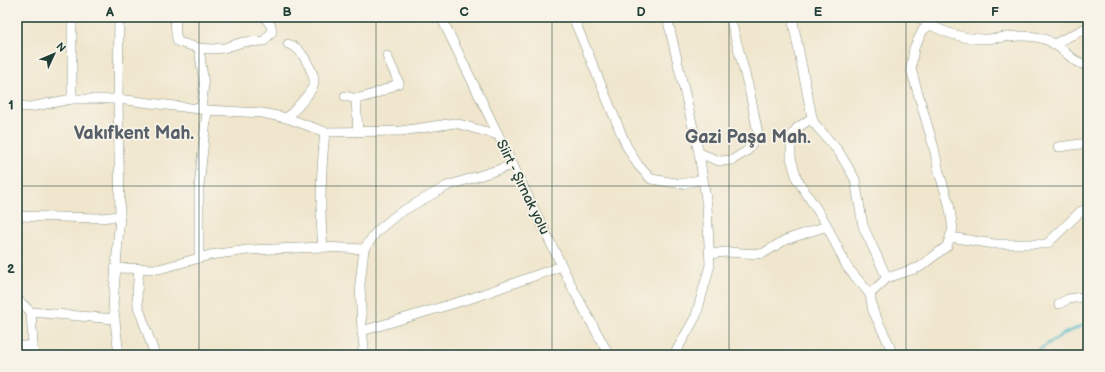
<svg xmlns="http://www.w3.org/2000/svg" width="1105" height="372" font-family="'Balsamiq Sans',sans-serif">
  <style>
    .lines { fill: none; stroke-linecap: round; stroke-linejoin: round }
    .stream { stroke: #4ab6c6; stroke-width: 2.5 }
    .minor-casing { stroke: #889280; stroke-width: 10 }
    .minor { stroke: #fff; stroke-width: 9 }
    .grid { fill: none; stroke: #1f3d34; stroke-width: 1; stroke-opacity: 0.55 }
    .labels { text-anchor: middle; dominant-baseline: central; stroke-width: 3.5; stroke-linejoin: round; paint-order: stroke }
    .street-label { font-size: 14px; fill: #1f3d34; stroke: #f7f3e8 }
    .district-label { font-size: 18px; font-weight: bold; fill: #575f68; stroke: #f7f3e8 }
    .neatline { fill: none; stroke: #1f3d34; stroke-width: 1.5 }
    .grid-label { font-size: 13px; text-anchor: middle; font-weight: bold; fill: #1f3d34 }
  </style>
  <rect width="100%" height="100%" fill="#f7f3e8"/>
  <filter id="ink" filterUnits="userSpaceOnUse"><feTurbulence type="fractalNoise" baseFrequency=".025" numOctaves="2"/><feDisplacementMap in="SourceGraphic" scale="8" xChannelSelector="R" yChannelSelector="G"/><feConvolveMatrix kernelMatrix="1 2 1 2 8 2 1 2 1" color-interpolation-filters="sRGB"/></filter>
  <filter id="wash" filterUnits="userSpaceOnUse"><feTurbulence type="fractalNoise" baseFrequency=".012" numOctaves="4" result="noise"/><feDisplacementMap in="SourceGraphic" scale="16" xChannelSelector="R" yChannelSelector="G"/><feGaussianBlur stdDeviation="0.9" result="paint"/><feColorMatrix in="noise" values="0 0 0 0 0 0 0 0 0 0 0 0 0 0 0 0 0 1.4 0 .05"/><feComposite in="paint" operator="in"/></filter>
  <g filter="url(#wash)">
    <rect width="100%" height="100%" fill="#f0e6cd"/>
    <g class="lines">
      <path class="stream" d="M1031,355L1063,334L1088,323"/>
    </g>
  </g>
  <g filter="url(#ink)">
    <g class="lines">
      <defs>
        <g id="minor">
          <path d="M119,17L118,99L120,216L113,304L119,355"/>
          <path d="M175,17L176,35L178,42L199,48L212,49L224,48L243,42L264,41L272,32L271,26L265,17"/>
          <path d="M441,17L573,289L609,355"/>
          <path d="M573,17L626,145L638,165L651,179L682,184L703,179"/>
          <path d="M667,17L699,153L707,206L710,265L696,316L674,355"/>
          <path d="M792,17L813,122L839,152L855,179L863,226L887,278"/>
          <path d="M918,17C938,31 960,39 984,39C1004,38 1024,33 1044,39C1061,44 1070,62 1088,66"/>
          <path d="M1054,44L1088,27"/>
          <path d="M199,48L204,85L201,109"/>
          <path d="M345,96C349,97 352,98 355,98C365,99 389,88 399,83L387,56"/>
          <path d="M72,99V17"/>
          <path d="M356,99L358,132"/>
          <path d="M17,106L30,107L72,99H118L207,110L262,113L287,118L325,132L401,131L455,123L498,135"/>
          <path d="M287,118C293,112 313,91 314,83C315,75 308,64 304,57C299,50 296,46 288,44"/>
          <path d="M812,118L797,128L791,137V158L797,179L825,222L847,267L870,294L873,311L889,344L892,355"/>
          <path d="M1058,147L1088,143"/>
          <path d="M699,153L719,161L732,160L747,151L758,134L750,93L730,17"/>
          <path d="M17,216L100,218L120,216"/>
          <path d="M950,237L994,244H1047L1081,211L1088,210"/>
          <path d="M323,247C319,208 321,171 325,132"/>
          <path d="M364,249L377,231L399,213L447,186L513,165"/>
          <path d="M710,254L725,252L762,254L785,240L827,226"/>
          <path d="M199,258V187L207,110"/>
          <path d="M115,268L159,269L210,255L248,250L323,247L364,249L360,284L362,331L364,347L361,355"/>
          <path d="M139,268L137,292L138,306L155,355"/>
          <path d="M870,294L887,278L920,267L947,246L953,229L949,204L939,172L934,148L911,69L914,48L923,30L930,25"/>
          <path d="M17,299L31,312L115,319"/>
          <path d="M1059,304L1068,299L1088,296"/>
          <path d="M31,312L33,345V355"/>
          <path d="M362,331L472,298L562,266"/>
          <path d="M17,347L33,345"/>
        </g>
      </defs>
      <use href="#minor" class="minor-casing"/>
      <use href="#minor" class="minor"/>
    </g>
  </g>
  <path class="grid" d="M199,17V355M376,17V355M552,17V355M729,17V355M906,17V355M17,186H1088"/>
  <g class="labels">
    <g class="street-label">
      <text transform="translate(523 187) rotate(64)">Siirt - Şırnak yolu</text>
    </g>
    <g class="district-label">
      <text x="134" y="133">Vakıfkent Mah.</text>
      <text x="748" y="137">Gazi Paşa Mah.</text>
    </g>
  </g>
  <rect width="1105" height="372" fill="none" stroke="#f7f3e8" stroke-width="44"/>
  <g transform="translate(54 54) rotate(46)" stroke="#f7f3e8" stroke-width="3" paint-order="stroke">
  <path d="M0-3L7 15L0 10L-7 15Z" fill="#1f3d34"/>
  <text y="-6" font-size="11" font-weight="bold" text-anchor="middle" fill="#1f3d34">N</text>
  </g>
  <rect x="22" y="22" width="1061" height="328" class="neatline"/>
  <g class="grid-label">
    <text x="110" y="16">A</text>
    <text x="287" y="16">B</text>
    <text x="464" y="16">C</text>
    <text x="641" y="16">D</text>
    <text x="818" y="16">E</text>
    <text x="995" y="16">F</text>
    <text x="11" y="109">1</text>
    <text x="11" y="273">2</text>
  </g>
</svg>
